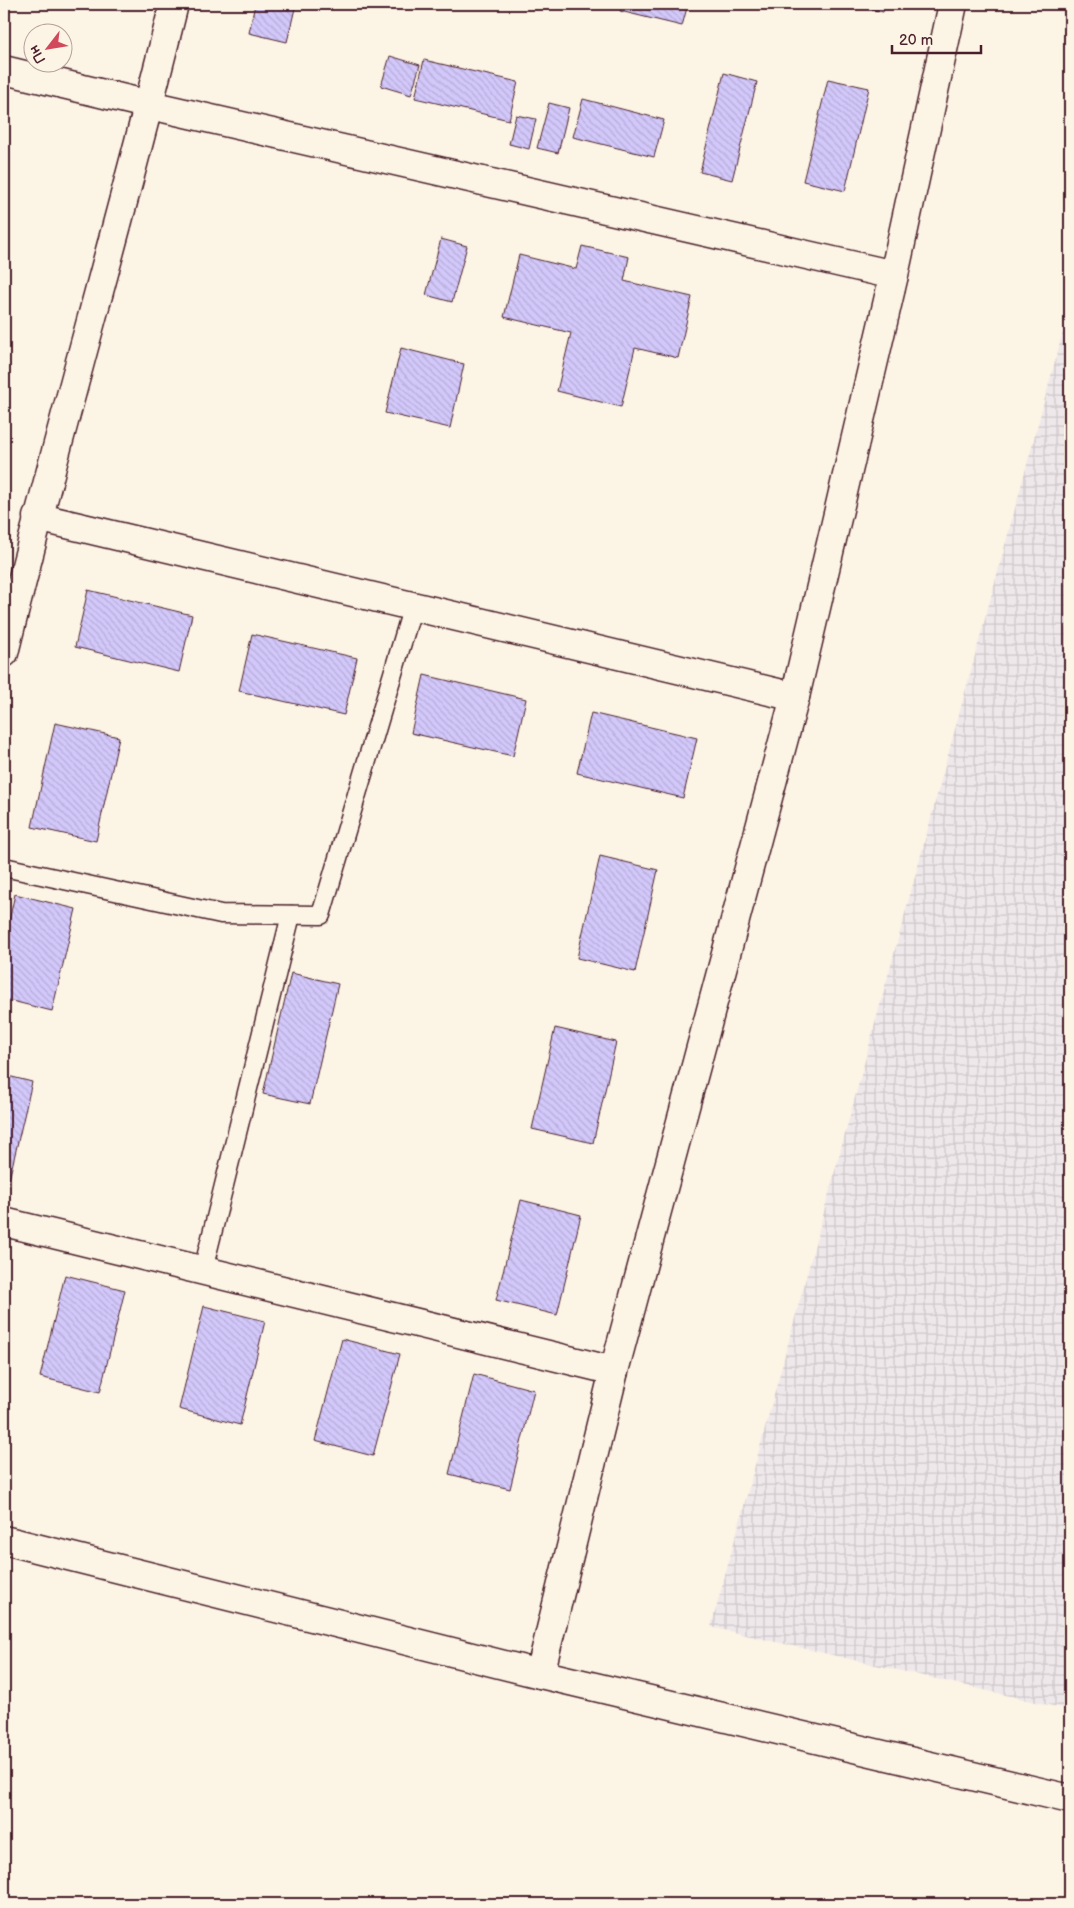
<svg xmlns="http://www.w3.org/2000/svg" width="1074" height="1908" font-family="'Balsamiq Sans',sans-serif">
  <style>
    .industrial { fill: url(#industrial-grid) }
    .building { fill: url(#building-back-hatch); stroke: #4a1f2b }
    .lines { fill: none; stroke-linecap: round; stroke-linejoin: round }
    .service-casing { stroke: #4a1f2b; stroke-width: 21 }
    .minor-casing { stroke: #4a1f2b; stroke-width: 31 }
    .tertiary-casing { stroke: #4a1f2b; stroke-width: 31 }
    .service { stroke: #fcf5e5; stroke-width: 18 }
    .minor { stroke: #fcf5e5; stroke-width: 28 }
    .tertiary { stroke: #fcf5e5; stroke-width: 28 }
  </style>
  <defs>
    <pattern id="industrial-grid" width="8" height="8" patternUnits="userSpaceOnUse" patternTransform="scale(1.25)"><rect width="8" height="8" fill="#efe8eb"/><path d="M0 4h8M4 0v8" fill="none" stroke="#cec7ca"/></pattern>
    <pattern id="building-back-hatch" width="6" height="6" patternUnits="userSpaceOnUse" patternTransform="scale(1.25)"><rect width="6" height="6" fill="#d2c8fa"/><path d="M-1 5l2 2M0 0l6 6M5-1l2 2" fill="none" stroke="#b6abd6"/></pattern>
  </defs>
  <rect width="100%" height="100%" fill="#fcf5e5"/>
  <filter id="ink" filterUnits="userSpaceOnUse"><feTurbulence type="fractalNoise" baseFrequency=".02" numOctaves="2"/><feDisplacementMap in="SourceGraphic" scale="10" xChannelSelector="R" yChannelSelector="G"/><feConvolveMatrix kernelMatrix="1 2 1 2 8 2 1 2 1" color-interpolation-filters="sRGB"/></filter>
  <g filter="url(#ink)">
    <path class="industrial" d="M1070,306V1710L711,1627Z"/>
    <g class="building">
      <path d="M255,4H296L287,42L249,33Z"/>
      <path d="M622,4H688L682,26L620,11Z"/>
      <path d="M850,4H885L883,12Z"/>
      <path d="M390,56L420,65L411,95L381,86Z"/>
      <path d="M424,60L518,82L509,120L415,98Z"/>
      <path d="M724,73L757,82L732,180L700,172Z"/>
      <path d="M828,79L869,88L845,191L803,181Z"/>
      <path d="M583,99L664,120L654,157L573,137Z"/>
      <path d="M549,103L569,108L558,153L537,148Z"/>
      <path d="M516,115L536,119L529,149L509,144Z"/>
      <path d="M441,239L467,246L452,302L426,295Z"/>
      <path d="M582,246L629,257L624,281L692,297L678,358L635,348L621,407L557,391L571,333L504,317L519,255L576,269Z"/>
      <path d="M401,348L464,364L450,428L385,413Z"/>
      <path d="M88,590L192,615L179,672L75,647Z"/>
      <path d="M252,634L357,658L344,715L239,691Z"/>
      <path d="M424,675L526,699L513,756L411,733Z"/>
      <path d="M591,713L697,738L683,798L577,773Z"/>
      <path d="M55,723L119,737L96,841L32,827Z"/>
      <path d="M600,856L658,870L635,972L577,958Z"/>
      <path d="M15,894L76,909L52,1011L4,999V943Z"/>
      <path d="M291,973L338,984L310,1104L263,1094Z"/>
      <path d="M555,1028L616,1042L593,1143L532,1129Z"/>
      <path d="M4,1075L32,1082L8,1184L4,1183Z"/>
      <path d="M521,1200L581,1215L557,1315L496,1300Z"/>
      <path d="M65,1275L125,1290L100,1392L40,1377Z"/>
      <path d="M204,1306L265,1321L240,1425L179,1409Z"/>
      <path d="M342,1339L400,1354L373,1456L315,1441Z"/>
      <path d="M474,1374L534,1390L510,1489L449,1474Z"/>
    </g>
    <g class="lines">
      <defs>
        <g id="service">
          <path d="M4,867L221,914L321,915L413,606"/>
          <path d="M203,1270L291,915"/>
        </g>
        <g id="minor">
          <path d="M4,70L150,105L894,275"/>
          <path d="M37,517L795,697"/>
          <path d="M4,653C57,436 121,221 174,4"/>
          <path d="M4,1222L614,1371"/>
          <path d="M540,1674L614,1371L795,697L894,275L953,4"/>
        </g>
        <path id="tertiary" d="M4,1540L540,1674L1070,1799"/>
      </defs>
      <use href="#service" class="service-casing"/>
      <use href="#minor" class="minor-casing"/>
      <use href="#tertiary" class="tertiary-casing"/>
      <use href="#service" class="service"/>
      <use href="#minor" class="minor"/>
      <use href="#tertiary" class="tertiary"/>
    </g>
  </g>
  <rect width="1074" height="1908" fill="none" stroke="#fcf5e5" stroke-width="20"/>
  <rect x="10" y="10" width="1054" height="1888" fill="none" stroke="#4a1f2b" stroke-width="2" filter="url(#ink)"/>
  <g transform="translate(48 48) rotate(239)"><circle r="24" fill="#fcf5e5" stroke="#b59f9b"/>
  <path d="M0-4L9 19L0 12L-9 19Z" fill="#d1495b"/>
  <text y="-8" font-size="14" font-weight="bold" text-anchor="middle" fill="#4a1f2b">Пн</text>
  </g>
  <path d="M892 45v8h89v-8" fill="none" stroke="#4a1f2b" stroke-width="2.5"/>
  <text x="899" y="45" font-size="15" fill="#4a1f2b" stroke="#fcf5e5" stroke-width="4" paint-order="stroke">20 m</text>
</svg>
